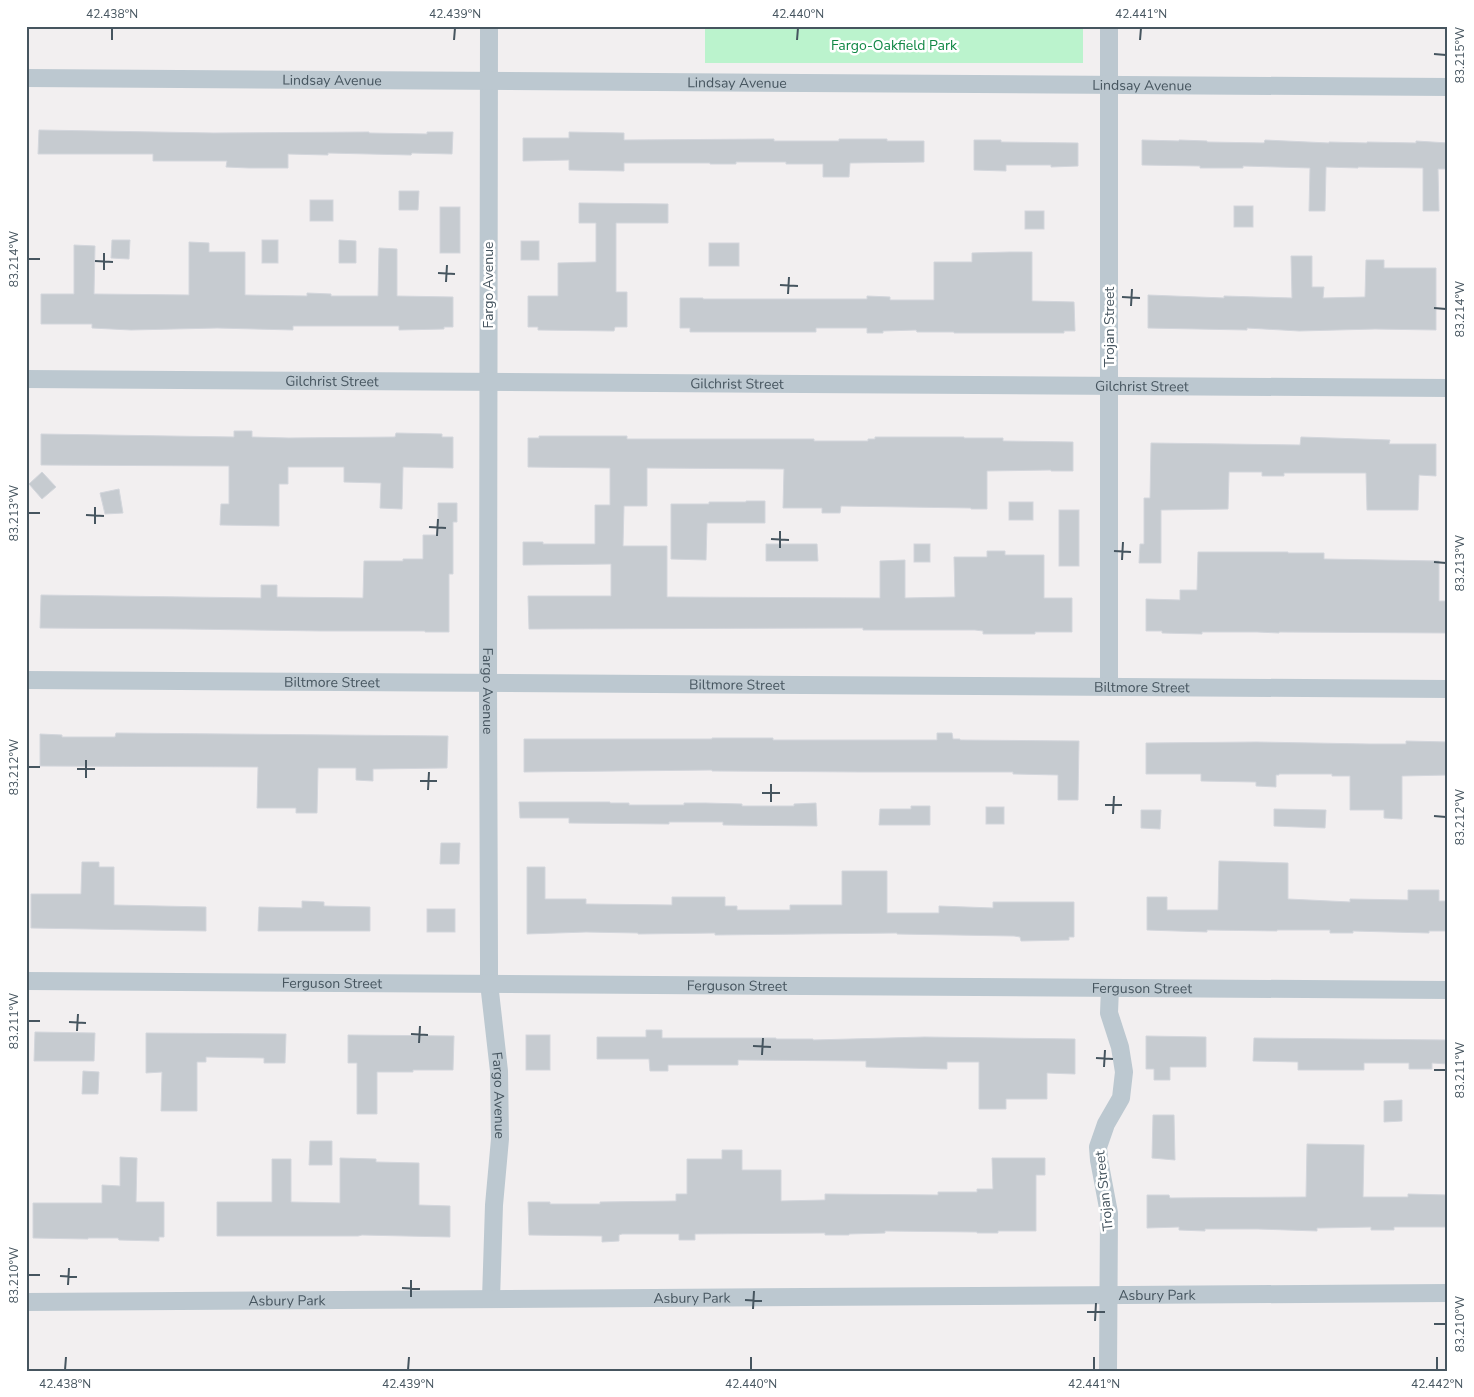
<svg xmlns="http://www.w3.org/2000/svg" width="1474" height="1397" font-family="'Nunito Sans',sans-serif">
  <style>
    .green { fill: #bbf3cd }
    .building { fill: #c6cbd0; stroke: #d3d6dc }
    .lines { fill: none; stroke-linecap: round; stroke-linejoin: round }
    .minor { stroke: #bcc8d0; stroke-width: 18 }
    .ticks { fill: none; stroke: #46555f; stroke-width: 2 }
    .labels { text-anchor: middle; dominant-baseline: central; stroke-width: 5; stroke-linejoin: round; paint-order: stroke }
    .park-label { font-size: 14px; fill: #108744; stroke: #fff }
    .street-label { font-size: 14px; fill: #46555f; stroke: #fff }
    .neatline { fill: none; stroke: #46555f; stroke-width: 2 }
    .ticks-label { font-size: 12px; text-anchor: middle; fill: #46555f }
  </style>
  <rect width="100%" height="100%" fill="#f2eff0"/>
  <rect class="green" x="705" y="26" width="378" height="37"/>
  <g class="building">
    <path d="M39,130L213,133L369,132V133L427,134V132H453L452,154L412,153L411,155L328,153V155L288,154V168H249L226,167L227,161H153V154H38Z"/>
    <path d="M569,132L624,133V140L774,139V141H839V139H887V141H924V162L850,163L849,177H823V164H786V162H736V164H710V163H624V171L569,170V160L523,161V138H569Z"/>
    <path d="M974,140H1001V142L1078,143V166L1051,167V165H1006V171L974,170Z"/>
    <path d="M1142,140L1179,141V140L1207,141V142L1264,143L1265,140L1329,143V142L1367,143V142L1416,143V141L1448,143V169H1438L1439,211H1423V168L1358,167V168L1326,167L1325,211H1309L1310,168L1243,166V168H1200V166L1142,165Z"/>
    <path d="M399,191H419L418,210H399Z"/>
    <rect x="310" y="200" width="23" height="21"/>
    <path d="M579,203L668,204V223H616V292H627V327H615L614,331L538,330V327H528V296H558V263L596,262V223H579Z"/>
    <rect x="1234" y="206" width="19" height="21"/>
    <rect x="440" y="207" width="20" height="46"/>
    <rect x="1025" y="211" width="19" height="18"/>
    <path d="M112,240H130L129,259L111,258Z"/>
    <rect x="262" y="240" width="16" height="23"/>
    <path d="M339,240L356,241V263H339Z"/>
    <rect x="521" y="241" width="18" height="19"/>
    <path d="M189,242L209,243V252H245V295L307,296V293L331,294V296H378L379,248L397,249V296L453,297V327H444V329L399,330V326H293V330L217,328L131,330L92,328V324H41V294H74V245L95,246L94,294L189,295Z"/>
    <rect x="709" y="243" width="30" height="23"/>
    <path d="M1010,252H1032V301L1074,302L1075,331H1064V333H954V332H917L916,330L883,331V333H867V328H816V332H690V328H680V298H703V299H867V296L890,297V300H934V262H972V253Z"/>
    <path d="M1291,256H1312V287H1324L1323,298L1365,297L1366,260H1384V268H1436V330L1375,329L1299,331L1247,328V330L1148,328V295L1224,298V296L1292,298Z"/>
    <path d="M234,431H252V437L289,438L395,437L396,433L442,434V437H453V468L403,467L402,509L380,508L381,483L344,482V467H288V484H279V526L220,525L221,504H229V466L41,465V434L234,437Z"/>
    <path d="M539,436H627V439H814V441H868V439H875V437H964V438H1003V441L1073,442V471H1051V470L987,471V509H971V508L841,506L840,513H822V508H783L784,469L647,468V506H624L623,546H667V597L880,598V561L905,560V598L955,597L954,557H987V551H1005V555H1044V598H1072V632H1035V634H983V631L975,630H863V628L529,629L528,596H611V564L523,565V542H543V544H595V505H610V468L528,467V438H539Z"/>
    <path d="M1301,437L1390,440L1389,444H1436V476L1419,475L1418,510H1367L1366,473H1284V476H1262V472H1229L1228,509L1161,510V563H1139L1140,544H1144V498H1150L1151,443L1300,445Z"/>
    <path d="M42,472L56,487L42,499L29,484Z"/>
    <path d="M119,489L123,513L105,514L100,493Z"/>
    <path d="M746,501H765V523H707L706,560L671,559V504H709V502H746Z"/>
    <rect x="1009" y="502" width="24" height="18"/>
    <path d="M438,503H457V522H453V574H449V632H425V631H321L185,629L40,628L41,595L261,598V585H277V597L363,598L364,561H403V559H423V535H438Z"/>
    <rect x="1059" y="510" width="20" height="56"/>
    <path d="M766,544H817L818,561H766Z"/>
    <rect x="914" y="544" width="16" height="18"/>
    <path d="M1198,552H1288V553H1324V559L1439,561V601H1448V633L1279,632V633L1257,632H1202V634L1162,633V631H1146V599L1180,600V590H1197Z"/>
    <path d="M116,733L448,736L447,768L373,769V781L356,780V768H318L317,813H296V808H257L258,767L40,766V734L62,735V737H115Z"/>
    <path d="M937,733H952L953,739H960V740L1079,741L1078,800H1058V775L1013,774V772H862L712,771V770L524,772V739H712V738H773V740H937Z"/>
    <path d="M1406,741L1448,742V775L1402,776V819L1384,818V810H1350V776H1332V774H1279V775H1276V787L1256,786V782L1201,781V774H1146V743L1257,742L1369,744H1406Z"/>
    <path d="M519,802H610V803H629V805H684V803H705L742,804V806H794V804L816,803L817,826L723,825V822H669V824L569,823V818H520Z"/>
    <path d="M911,806H930V825H879L880,809H911Z"/>
    <rect x="986" y="807" width="18" height="17"/>
    <path d="M1274,809L1326,810L1325,828L1274,826Z"/>
    <path d="M1141,810H1161L1160,829L1141,828Z"/>
    <path d="M441,843H460L459,864H440Z"/>
    <path d="M1219,861L1288,863V899L1350,902V899L1408,900V890H1439V901H1448V931H1429V933L1353,931V933H1330V930H1277V931L1207,930V932L1147,930V897H1167V910H1218Z"/>
    <path d="M82,862H99V867H114V905L206,907V931L31,928V894H81Z"/>
    <path d="M527,867H545V899H586V904L672,905V897H725V906H737V910H790V905H842V871H887V913H939V906L993,908V902H1074V937H1069V940L1021,941L1020,937L1014,936L897,934V933L715,935V933L638,934V933L586,932L527,934Z"/>
    <path d="M302,901L324,902V906L370,907V931H258L259,907L302,908Z"/>
    <rect x="427" y="909" width="28" height="23"/>
    <path d="M646,1030H662V1038H776V1039H813V1040L925,1037L1075,1039V1074L1047,1073V1099H1006V1109H979V1062H947V1069L866,1067V1061L738,1060V1065H668V1071H650L649,1059H597V1037H646Z"/>
    <path d="M35,1032L95,1033L94,1061H34Z"/>
    <path d="M146,1033L286,1034L285,1063H264V1058L206,1057V1062H197V1111H161L162,1072L146,1073Z"/>
    <path d="M348,1035L454,1036L453,1070H413V1072H377V1114H357V1063H348Z"/>
    <rect x="526" y="1035" width="24" height="35"/>
    <path d="M1146,1036L1206,1037V1067H1170V1080H1154V1069H1146Z"/>
    <path d="M1254,1038L1448,1040V1064L1432,1063V1069H1409V1063H1364V1070H1298V1062L1253,1061Z"/>
    <path d="M83,1071L99,1072L98,1094H82Z"/>
    <path d="M1402,1100V1121L1384,1122V1101Z"/>
    <path d="M1153,1115H1174L1175,1160L1152,1158Z"/>
    <path d="M310,1141H332V1165H309Z"/>
    <path d="M1307,1144L1364,1145L1363,1197H1408V1194L1448,1195V1227H1394V1230H1371V1227L1320,1228H1317V1231L1258,1229H1205V1231L1179,1230V1227L1147,1228V1195H1169L1170,1198L1306,1197Z"/>
    <path d="M722,1150H742V1170H781V1201L825,1200V1194L938,1195V1192H977V1189H993L992,1158H1045V1175H1036V1231H998V1233H977V1232L885,1231V1233L849,1234V1235H825V1233L695,1234V1240H679V1234H622L619,1235V1241L602,1242V1236L529,1235L528,1202H550V1204H600V1202L676,1201V1194H687V1159H722Z"/>
    <path d="M120,1157L137,1158L136,1202H164V1237H159V1241L119,1240L118,1238H88V1239L33,1238V1203H102V1185L120,1186Z"/>
    <path d="M340,1158L376,1159V1162L419,1163V1205L450,1206V1237L362,1235L358,1236H217V1202H272V1159H291V1202L340,1203Z"/>
  </g>
  <g class="lines">
    <g class="minor">
      <path id="s1" d="M489,26L488,683L489,961V983L499,1071L500,1139L494,1205L491,1299"/>
      <path d="M1109,26V687"/>
      <path id="s2" d="M26,78L1448,87"/>
      <path id="s3" d="M26,379L1448,388"/>
      <path id="s4" d="M26,680L1448,689"/>
      <path id="s5" d="M26,981L1448,990"/>
      <path id="s6" d="M26,1302L1448,1293"/>
      <path d="M1108,1371L1109,1213L1099,1160L1098,1147L1106,1124L1121,1098L1124,1072L1120,1047L1109,1013L1110,988"/>
    </g>
  </g>
  <path class="ticks" d="M112,40V28M454,40L455,28M797,40L798,28M1140,40L1141,28M1434,54L1446,55M28,259H40M95,261L113,262M104,270V253M438,273L455,274M446,282L447,265M780,285L798,286M788,294L789,277M1122,297L1140,298M1131,306L1132,289M1434,308L1446,309M28,513H40M86,515L104,516M95,524V507M429,527L446,528M437,536L438,519M771,539L789,540M780,548V531M1114,551L1131,552M1122,560L1123,542M1434,562L1446,563M28,767H40M77,769H95M86,778V760M420,781H437M428,790L429,772M762,793H780M771,802V784M1105,805H1122M1113,814L1114,796M1434,816L1446,817M28,1021H40M69,1022L86,1023M77,1031L78,1014M411,1034L428,1035M419,1043L420,1026M753,1046L771,1047M762,1055L763,1038M1096,1058L1113,1059M1104,1067L1105,1050M1434,1070H1446M28,1275H40M60,1276L77,1277M68,1285L69,1268M402,1288L420,1289M411,1297V1280M745,1300L762,1301M753,1309L754,1291M1087,1312H1105M1095,1321L1096,1303M1434,1324H1446M65,1370L66,1357M408,1370L409,1357M751,1370V1357M1094,1370V1357M1437,1370V1357"/>
  <g class="labels">
    <g class="park-label">
      <text x="894" y="45">Fargo-Oakfield Park</text>
    </g>
    <g class="street-label">
      <text stroke="none"><textPath href="#s2" startOffset="306">Lindsay Avenue</textPath></text>
      <text stroke="none"><textPath href="#s2" startOffset="711">Lindsay Avenue</textPath></text>
      <text stroke="none"><textPath href="#s2" startOffset="1116">Lindsay Avenue</textPath></text>
      <text transform="translate(488 285) rotate(-90)">Fargo Avenue</text>
      <text transform="translate(1109 327) rotate(-90)">Trojan Street</text>
      <text stroke="none"><textPath href="#s3" startOffset="306">Gilchrist Street</textPath></text>
      <text stroke="none"><textPath href="#s3" startOffset="711">Gilchrist Street</textPath></text>
      <text stroke="none"><textPath href="#s3" startOffset="1116">Gilchrist Street</textPath></text>
      <text stroke="none"><textPath href="#s4" startOffset="306">Biltmore Street</textPath></text>
      <text stroke="none"><textPath href="#s4" startOffset="711">Biltmore Street</textPath></text>
      <text stroke="none"><textPath href="#s4" startOffset="1116">Biltmore Street</textPath></text>
      <text stroke="none"><textPath href="#s1" startOffset="665">Fargo Avenue</textPath></text>
      <text stroke="none"><textPath href="#s5" startOffset="306">Ferguson Street</textPath></text>
      <text stroke="none"><textPath href="#s5" startOffset="711">Ferguson Street</textPath></text>
      <text stroke="none"><textPath href="#s5" startOffset="1116">Ferguson Street</textPath></text>
      <text stroke="none"><textPath href="#s1" startOffset="1070">Fargo Avenue</textPath></text>
      <text transform="translate(1104 1191) rotate(-96)">Trojan Street</text>
      <text stroke="none"><textPath href="#s6" startOffset="1131">Asbury Park</textPath></text>
      <text stroke="none"><textPath href="#s6" startOffset="666">Asbury Park</textPath></text>
      <text stroke="none"><textPath href="#s6" startOffset="261">Asbury Park</textPath></text>
    </g>
  </g>
  <rect width="1474" height="1397" fill="none" stroke="#ffffff" stroke-width="55"/>
  <rect x="28" y="28" width="1418" height="1342" class="neatline"/>
  <g class="ticks-label">
    <text x="112" y="18">42.438°N</text>
    <text x="455" y="18">42.439°N</text>
    <text x="798" y="18">42.440°N</text>
    <text x="1141" y="18">42.441°N</text>
    <text transform="translate(1460 55) rotate(-90)" y="4">83.215°W</text>
    <text transform="translate(14 259) rotate(-90)" y="4">83.214°W</text>
    <text transform="translate(1460 309) rotate(-90)" y="4">83.214°W</text>
    <text transform="translate(14 513) rotate(-90)" y="4">83.213°W</text>
    <text transform="translate(1460 563) rotate(-90)" y="4">83.213°W</text>
    <text transform="translate(14 767) rotate(-90)" y="4">83.212°W</text>
    <text transform="translate(1460 817) rotate(-90)" y="4">83.212°W</text>
    <text transform="translate(14 1021) rotate(-90)" y="4">83.211°W</text>
    <text transform="translate(1460 1070) rotate(-90)" y="4">83.211°W</text>
    <text transform="translate(14 1275) rotate(-90)" y="4">83.210°W</text>
    <text transform="translate(1460 1324) rotate(-90)" y="4">83.210°W</text>
    <text x="65" y="1388">42.438°N</text>
    <text x="408" y="1388">42.439°N</text>
    <text x="751" y="1388">42.440°N</text>
    <text x="1094" y="1388">42.441°N</text>
    <text x="1437" y="1388">42.442°N</text>
  </g>
</svg>
